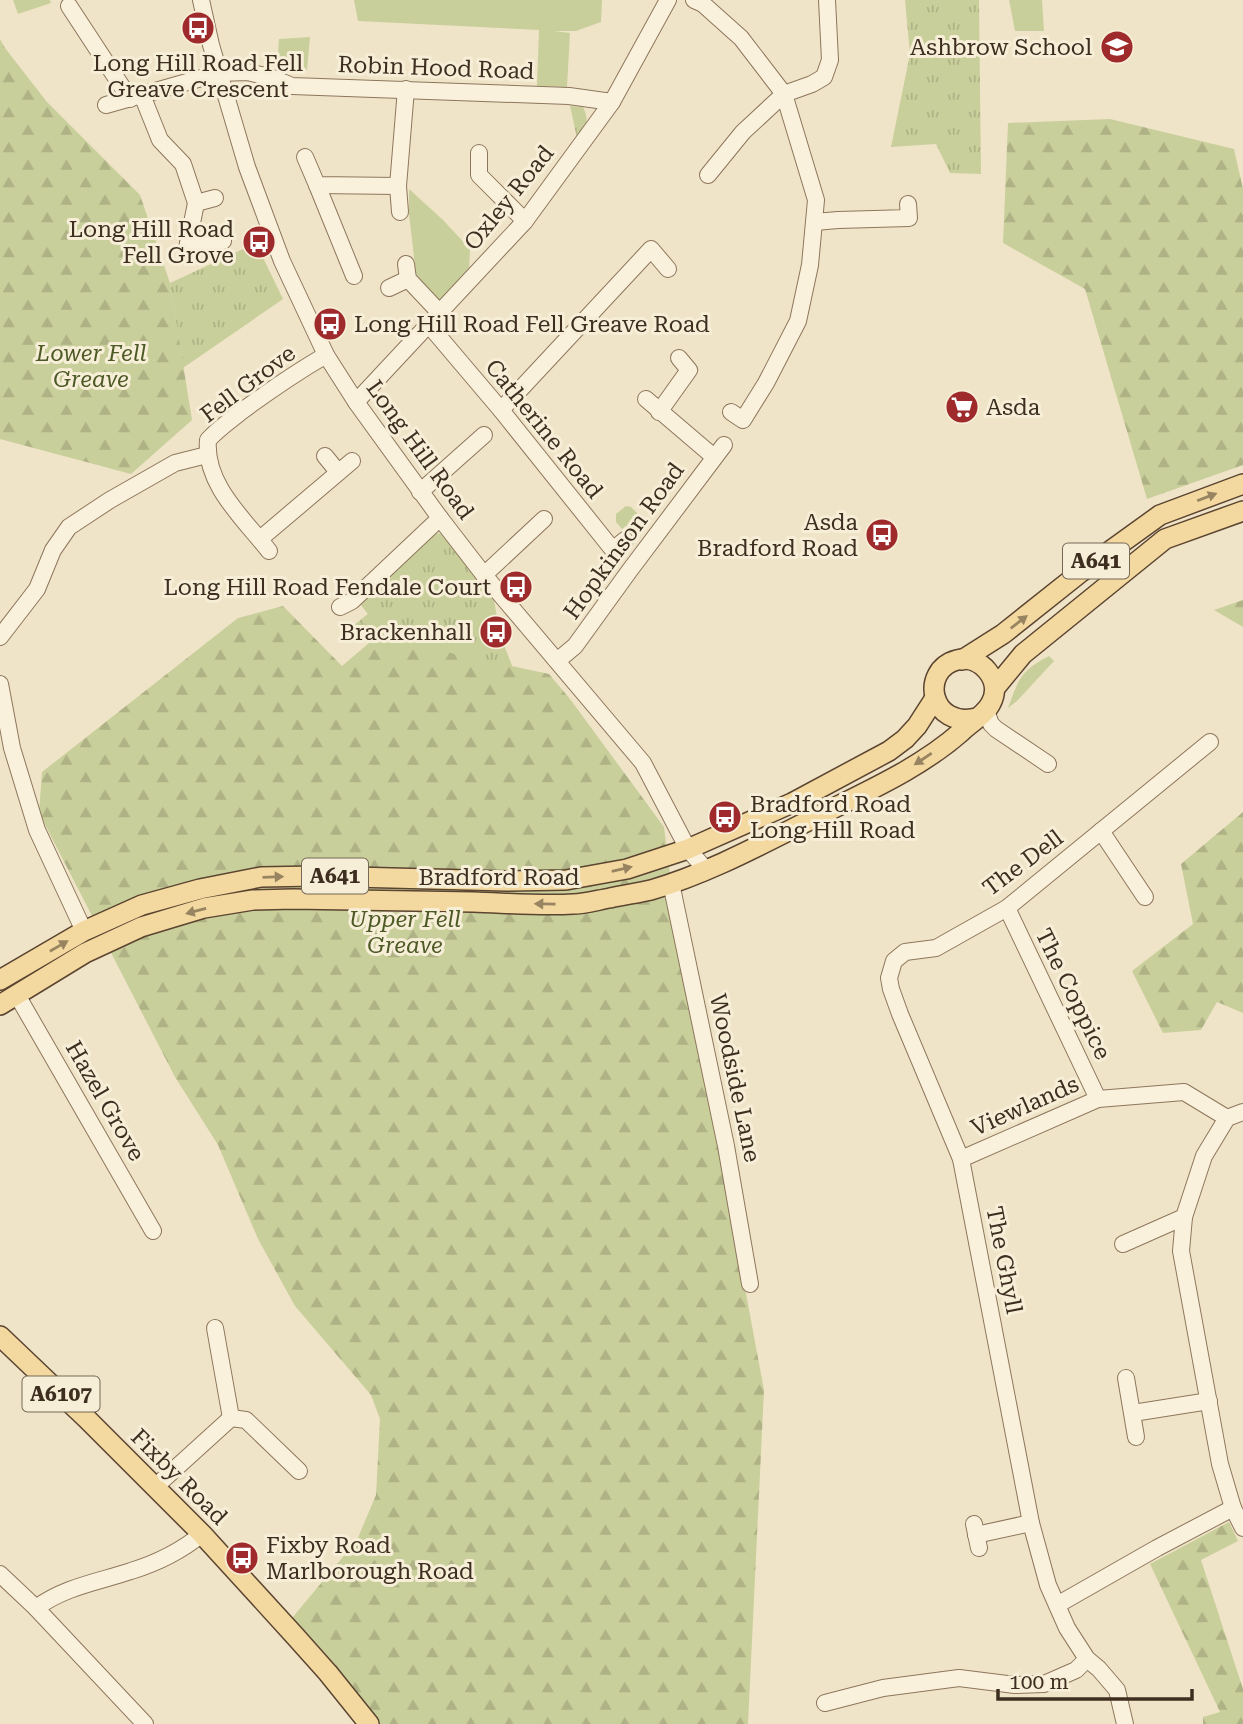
<svg xmlns="http://www.w3.org/2000/svg" width="1243" height="1724" font-family="'Roboto Serif',serif">
  <style>
    .grass { fill: url(#grass-tufts) }
    .forest { fill: url(#forest-firs) }
    .park { fill: #c9cf9b }
    .lines { fill: none; stroke-linecap: round; stroke-linejoin: round }
    .minor-casing { stroke: #8d765c; stroke-width: 18 }
    .major-casing { stroke: #5b4430; stroke-width: 22 }
    .minor { stroke: #faf1dc; stroke-width: 16 }
    .major { stroke: #f3d9a0; stroke-width: 19 }
    .oneway { fill: #988460 }
    .labels { text-anchor: middle; dominant-baseline: central; stroke-width: 6; stroke-linejoin: round; paint-order: stroke }
    .shield { fill: #f7eed8; stroke: #756857; stroke-width: 2 }
    .shield-label { font-size: 21px; font-weight: bold; fill: #3d2e20 }
    .poi-label { font-size: 23px; fill: #3d2e20; stroke: #f7eed8; text-anchor: end }
    .street-label { font-size: 23px; fill: #3d2e20; stroke: #f7eed8 }
    .park-label { font-size: 23px; font-style: italic; fill: #4d5a26; stroke: #f7eed8 }
  </style>
  <defs>
    <pattern id="grass-tufts" width="24" height="20" patternUnits="userSpaceOnUse" patternTransform="scale(1.75)"><rect width="24" height="20" fill="#c9cf9b"/><path d="M3 7l-1-3M5 7V3M7 7l1-3M15 17l-1-3M17 17v-4M19 17l1-3" fill="none" stroke="#aeb285"/></pattern>
    <pattern id="forest-firs" width="22" height="20" patternUnits="userSpaceOnUse" patternTransform="scale(1.75)"><rect width="22" height="20" fill="#c9cf9b"/><path d="M5 1l3.5 6h-7zM16 11l3.5 6h-7z" fill="#aeb285"/></pattern>
  </defs>
  <rect width="100%" height="100%" fill="#f0e4c8"/>
  <g class="grass">
    <path d="M905,0H979L981,174L950,173L936,144L891,147L910,54Z"/>
    <path d="M570,106L583,107C590,122 586,125 577,138Z"/>
    <path d="M256,243L283,299L183,368L170,283Z"/>
    <path d="M440,533L493,594L500,635L513,668L376,637L354,625L368,614L356,599L432,535Z"/>
    <path d="M1049,656L1054,661L1017,701L1008,708C1019,679 1020,671 1049,656Z"/>
  </g>
  <g class="forest">
    <path d="M0,39L5,48L47,102L140,195L170,283L192,420L131,474L0,439Z"/>
    <path d="M1110,119L1234,149L1243,189V465L1147,499L1085,289L1003,243L1008,123Z"/>
    <path d="M1243,600V627L1214,610Z"/>
    <path d="M283,606L342,666L376,637L549,674L570,699L664,827L674,907L764,1390L748,1724H378L292,1618L357,1540L376,1495L380,1419L371,1395L295,1306L258,1239L218,1145L175,1077L39,813L42,772L238,618Z"/>
    <path d="M1243,812V1013L1217,1002L1201,1030L1163,1033L1132,971L1193,924L1181,864Z"/>
    <path d="M1229,1522L1238,1541L1201,1560L1243,1689V1724H1203V1717L1220,1712L1150,1564Z"/>
  </g>
  <g class="park">
    <path d="M13,0H50L51,3L18,14Z"/>
    <path d="M354,0H602L601,22L576,31H554L570,33L567,87L537,86L539,30L358,21Z"/>
    <path d="M1009,0H1042L1044,31H1015Z"/>
    <path d="M310,37L307,70L277,66L279,39Z"/>
    <path d="M409,189L443,220L470,249L469,271L440,303L416,274L409,214Z"/>
    <path d="M626,506L631,507L643,519V525L637,531L630,523L622,529L616,522V514Z"/>
    <path d="M375,602L385,611V622L375,630L368,628L362,619L368,614L364,608L370,603Z"/>
  </g>
  <g class="lines">
    <defs>
      <g id="minor">
        <path d="M201,0L211,45L247,167L282,261L326,355L356,402L440,518L484,575L643,763L688,849L706,870"/>
        <path d="M694,0L703,4L741,38L784,94L816,200L810,265L798,321L766,383L743,420L731,412"/>
        <path d="M69,6L130,99"/>
        <path d="M142,95L160,140L183,164L196,203L187,248L223,241"/>
        <path d="M106,105L219,73L247,72L270,77L292,86L569,96L612,102"/>
        <path d="M479,153V175L525,221"/>
        <path d="M305,157L317,185L398,186"/>
        <path d="M708,175L743,132L784,94L812,84L824,77L830,60L827,0"/>
        <path d="M317,185L354,276"/>
        <path d="M196,203L215,198"/>
        <path d="M400,212L398,186L406,89"/>
        <path d="M815,222L838,220L909,218L908,204"/>
        <path d="M406,264L408,279L440,313"/>
        <path d="M389,288L408,279"/>
        <path d="M429,325L501,410L613,550L625,540"/>
        <path d="M646,399L714,457"/>
        <path d="M356,402L525,221L612,102L668,0"/>
        <path d="M501,410L651,249L668,269"/>
        <path d="M659,412L689,370L679,358"/>
        <path d="M325,456L338,472"/>
        <path d="M420,492L484,435"/>
        <path d="M260,539L352,461"/>
        <path d="M269,551C244,519 204,484 208,440C218,429 231,420 242,411C269,391 297,372 326,355"/>
        <path d="M484,575L544,519"/>
        <path d="M340,607L352,601L440,518"/>
        <path d="M0,637L37,589L53,550L69,527L110,500L175,463L207,455"/>
        <path d="M557,661L575,646L630,570L724,445"/>
        <path d="M0,684L12,748L37,830L84,931"/>
        <path d="M986,711L991,724L996,729L1048,764"/>
        <path d="M1101,831L1145,897"/>
        <path d="M671,883L726,1146L750,1284"/>
        <path d="M1007,908L1098,1099"/>
        <path d="M17,995L153,1231"/>
        <path d="M1243,1112L1227,1118L1204,1156L1184,1217L1181,1251L1220,1464L1233,1508L1243,1528"/>
        <path d="M961,1159L1098,1099L1184,1092L1227,1118"/>
        <path d="M1123,1244L1184,1217"/>
        <path d="M215,1328L231,1418"/>
        <path d="M1126,1378L1136,1437"/>
        <path d="M1133,1413L1209,1401"/>
        <path d="M155,1487L231,1418L246,1420L299,1471"/>
        <path d="M974,1524L979,1548"/>
        <path d="M976,1535L1031,1523"/>
        <path d="M0,1574L36,1608L145,1724"/>
        <path d="M1057,1605L1157,1548L1233,1508"/>
        <path d="M36,1608C64,1587 98,1582 131,1571C157,1563 181,1551 202,1534"/>
        <path d="M825,1703L883,1688L959,1678L1015,1685L1044,1684L1076,1670L1087,1659"/>
        <path d="M1125,1724L1117,1690L1099,1669L1087,1659L1067,1628L1048,1585L1031,1523L961,1159L900,1014L891,989L889,978L894,961L905,952L936,948L1007,908L1210,742"/>
      </g>
      <g id="major">
        <path d="M962,660L1003,634L1081,572L1160,515L1243,484"/>
        <path d="M995,688L1023,654L1165,539L1243,511"/>
        <path d="M0,980L84,931L142,905L200,889L261,877L315,876L507,881L566,880L627,869L688,849L792,803L889,751L905,739L917,726L935,698"/>
        <path d="M0,1005L85,953L141,927L204,908L253,900L293,899C353,900 413,901 473,902C506,903 540,906 573,904C585,904 598,900 610,898C623,895 638,893 651,890C709,873 762,844 816,817C865,792 919,769 961,732C970,723 986,714 991,703C1003,681 981,654 957,660C919,670 930,729 977,718"/>
        <path d="M0,1336L86,1418L202,1534L295,1636L328,1673L369,1724"/>
      </g>
    </defs>
    <use href="#minor" class="minor-casing"/>
    <use href="#major" class="major-casing"/>
    <use href="#minor" class="minor"/>
    <use href="#major" class="major"/>
  </g>
  <defs><path id="oneway-solid" d="M-6-.8H1V-3.2L6.5 0L1 3.2V.8H-6Z" transform="scale(1.75)"/></defs>
  <g class="oneway">
    <use href="#oneway-solid" transform="translate(1207 497) rotate(-21)"/>
    <use href="#oneway-solid" transform="translate(1019 622) rotate(-38)"/>
    <use href="#oneway-solid" transform="translate(923 759) rotate(146)"/>
    <use href="#oneway-solid" transform="translate(622 869) rotate(-13)"/>
    <use href="#oneway-solid" transform="translate(273 877) rotate(-2)"/>
    <use href="#oneway-solid" transform="translate(545 904) rotate(-179)"/>
    <use href="#oneway-solid" transform="translate(196 911) rotate(165)"/>
    <use href="#oneway-solid" transform="translate(59 946) rotate(-30)"/>
  </g>
  <defs>
    <symbol id="bus-disc" viewBox="-11 -11 22 22"><circle r="9.5" fill="#9e2a2b" stroke="#f7eed8"/><path d="M-5-6H5V4H4V6H2V4H-2V6H-4V4H-5ZM-3.5-4V0h7V-4ZM-3.5 1.2v1.5H-2V1.2ZM2 1.2v1.5H3.5V1.2Z" fill="#fff"/></symbol>
    <symbol id="school-disc" viewBox="-11 -11 22 22"><circle r="9.5" fill="#9e2a2b" stroke="#f7eed8"/><path d="M0-5L7-2L0 1L-7-2ZM-4 1L0 2.5L4 1V4Q0 6-4 4Z" fill="#fff"/></symbol>
    <symbol id="supermarket-disc" viewBox="-11 -11 22 22"><circle r="9.5" fill="#9e2a2b" stroke="#f7eed8"/><path d="M-6-5.5h2.5l.6 2H6L4.5 2H-2.5L-4.4-4H-6ZM-1.5 3.2a1.3 1.3 0 1 0 .1 0ZM3 3.2a1.3 1.3 0 1 0 .1 0Z" fill="#fff"/></symbol>
  </defs>
  <g fill-rule="evenodd">
    <use href="#bus-disc" x="179" y="9" width="38" height="38"/>
    <use href="#school-disc" x="1098" y="28" width="38" height="38"/>
    <use href="#bus-disc" x="240" y="223" width="38" height="38"/>
    <use href="#bus-disc" x="311" y="305" width="38" height="38"/>
    <use href="#supermarket-disc" x="943" y="388" width="38" height="38"/>
    <use href="#bus-disc" x="863" y="516" width="38" height="38"/>
    <use href="#bus-disc" x="497" y="568" width="38" height="38"/>
    <use href="#bus-disc" x="477" y="613" width="38" height="38"/>
    <use href="#bus-disc" x="706" y="798" width="38" height="38"/>
    <use href="#bus-disc" x="223" y="1539" width="38" height="38"/>
  </g>
  <g class="labels">
    <g class="shield">
      <rect x="1063" y="543.5" width="66" height="35" rx="5"/>
      <rect x="302" y="858.5" width="66" height="35" rx="5"/>
      <rect x="22.5" y="1376.5" width="77" height="35" rx="5"/>
    </g>
    <g class="shield-label">
      <text x="1096" y="561">A641</text>
      <text x="335" y="876">A641</text>
      <text x="61" y="1394">A6107</text>
    </g>
    <g class="poi-label">
      <text x="1092" y="47">Ashbrow School</text>
      <text x="198" y="63" text-anchor="middle">Long Hill Road Fell<tspan x="198" dy="26">Greave Crescent</tspan></text>
      <text x="234" y="229">Long Hill Road<tspan x="234" dy="26">Fell Grove</tspan></text>
      <text x="354" y="324" text-anchor="start">Long Hill Road Fell Greave Road</text>
      <text x="986" y="407" text-anchor="start">Asda</text>
      <text x="858" y="522">Asda<tspan x="858" dy="26">Bradford Road</tspan></text>
      <text x="491" y="587">Long Hill Road Fendale Court</text>
      <text x="472" y="632">Brackenhall</text>
      <text x="750" y="804" text-anchor="start">Bradford Road<tspan x="750" dy="26">Long Hill Road</tspan></text>
      <text x="266" y="1545" text-anchor="start">Fixby Road<tspan x="266" dy="26">Marlborough Road</tspan></text>
    </g>
    <g class="street-label">
      <text transform="translate(436 68) rotate(2)">Robin Hood Road</text>
      <text transform="translate(509 198) rotate(-51)">Oxley Road</text>
      <text transform="translate(248 384) rotate(-37)">Fell Grove</text>
      <text transform="translate(544 429) rotate(51)">Catherine Road</text>
      <text transform="translate(420 450) rotate(54)">Long Hill Road</text>
      <text transform="translate(624 541) rotate(-54)">Hopkinson Road</text>
      <text transform="translate(1023 863) rotate(-37)">The Dell</text>
      <text x="499" y="877">Bradford Road</text>
      <text transform="translate(1073 994) rotate(64)">The Coppice</text>
      <text transform="translate(735 1078) rotate(78)">Woodside Lane</text>
      <text transform="translate(105 1101) rotate(60)">Hazel Grove</text>
      <text transform="translate(1025 1106) rotate(-24)">Viewlands</text>
      <text transform="translate(1004 1260) rotate(79)">The Ghyll</text>
      <text transform="translate(179 1477) rotate(45)">Fixby Road</text>
    </g>
    <g class="park-label">
      <text x="91" y="353">Lower Fell<tspan x="91" dy="26">Greave</tspan></text>
      <text x="405" y="919">Upper Fell<tspan x="405" dy="26">Greave</tspan></text>
    </g>
  </g>
  <path d="M998 1689v10h194v-10" fill="none" stroke="#3d2e20" stroke-width="3.5"/>
  <text x="1009" y="1689" font-size="21" fill="#3d2e20" stroke="#f7eed8" stroke-width="5" paint-order="stroke">100 m</text>
</svg>
